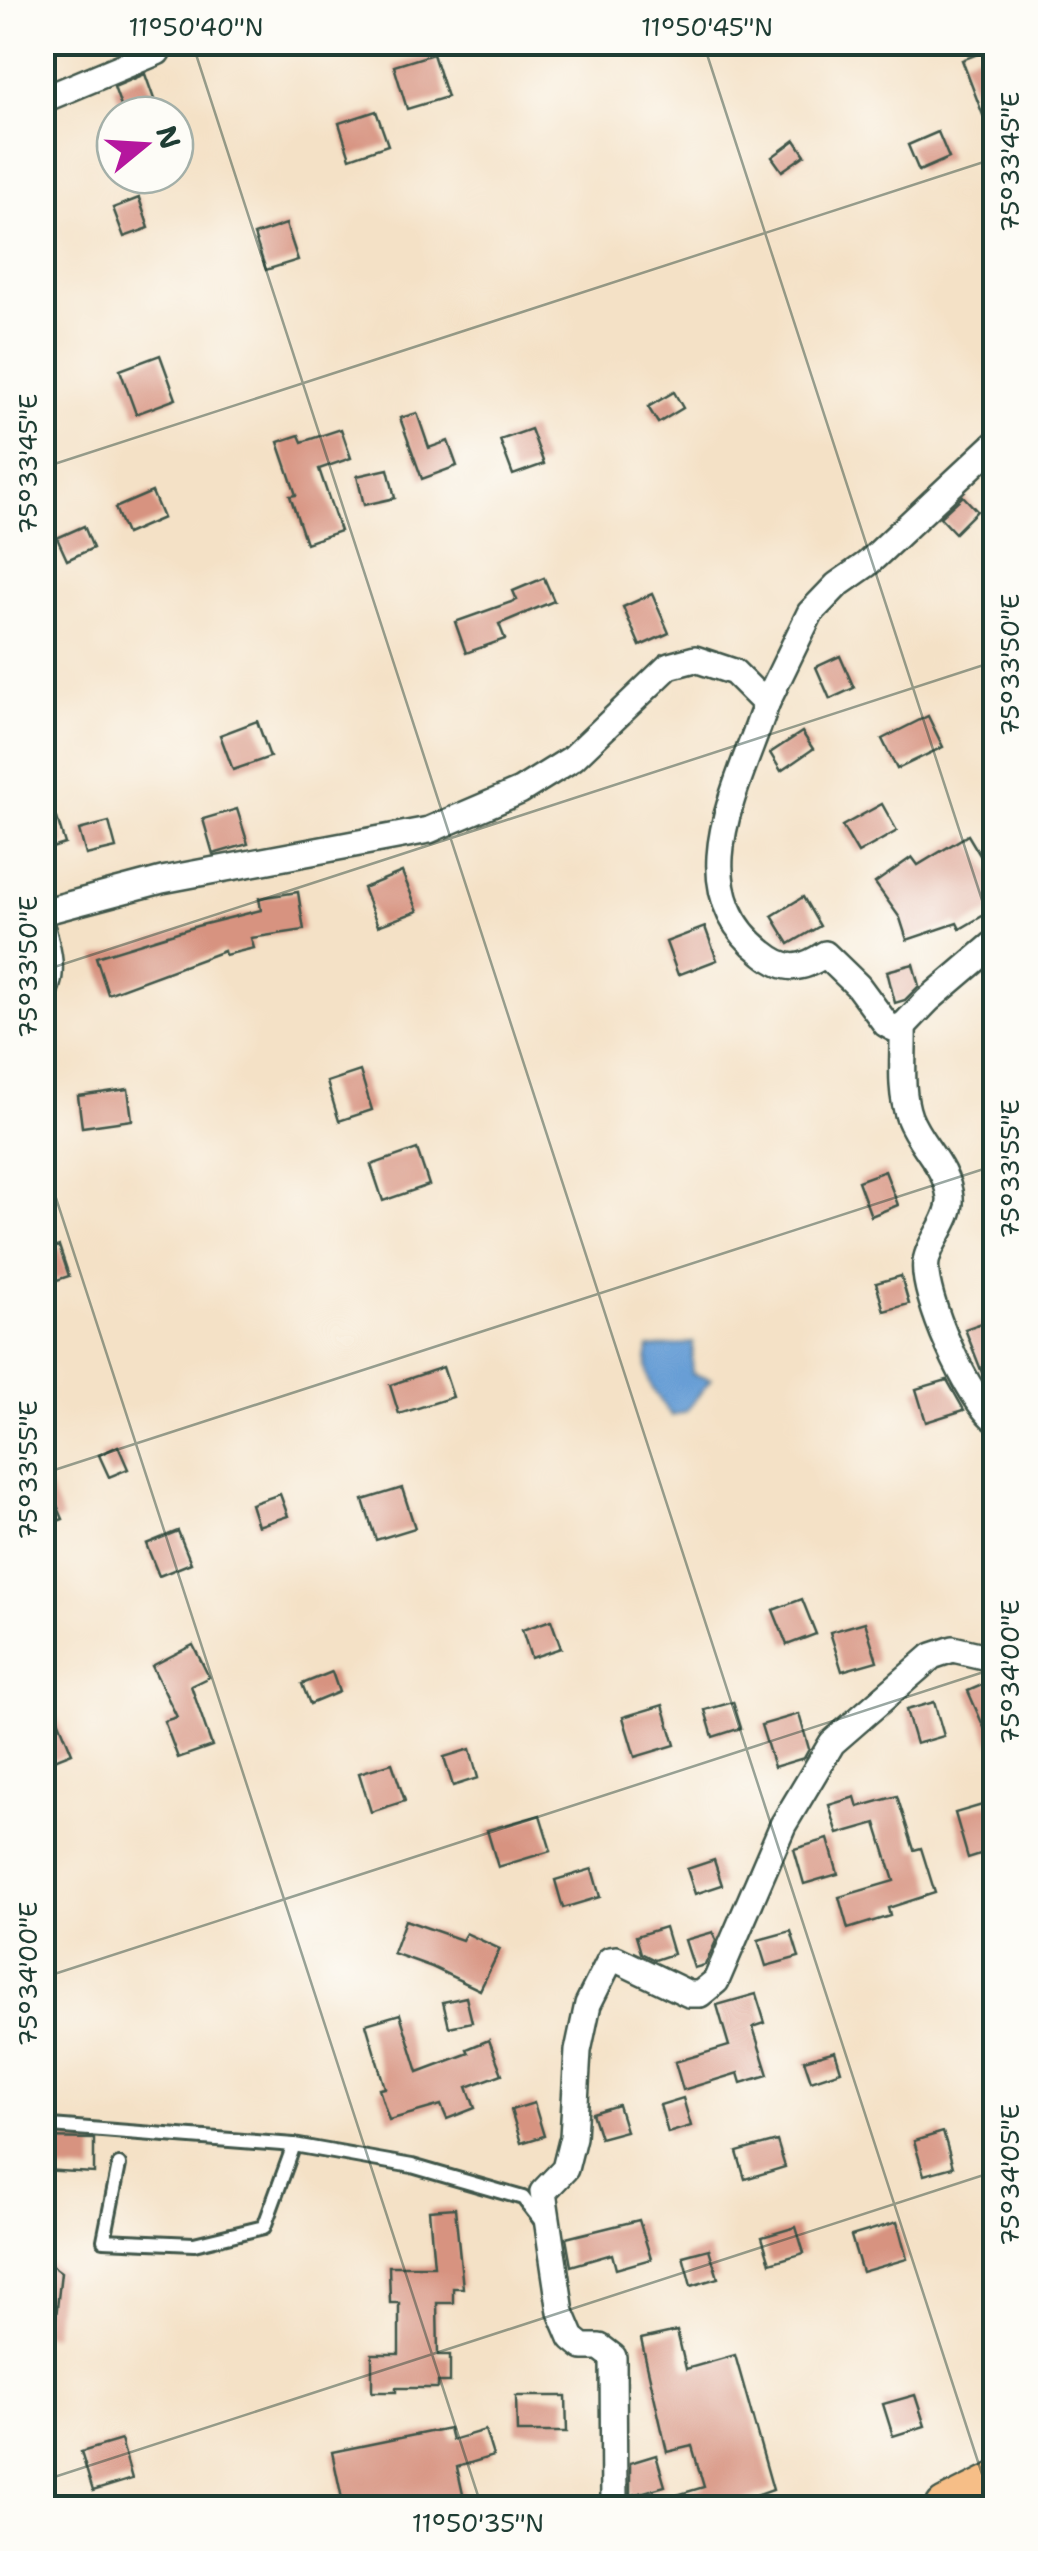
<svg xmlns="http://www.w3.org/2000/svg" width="1038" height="2551" font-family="'Shantell Sans',sans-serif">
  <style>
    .water { fill: #679ed5; stroke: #436e84; stroke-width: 2.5 }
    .building { fill: #d79380 }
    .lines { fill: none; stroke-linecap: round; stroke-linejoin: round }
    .lane-casing { stroke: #3f564a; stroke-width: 18 }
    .street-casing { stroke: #3f564a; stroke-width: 30 }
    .primary-casing { stroke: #3f564a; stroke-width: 45 }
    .lane { stroke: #fff; stroke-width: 12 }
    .street { stroke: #fff; stroke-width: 25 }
    .primary { stroke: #f6be87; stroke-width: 40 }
    .ticks { fill: none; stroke: #1f3d34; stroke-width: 2.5; stroke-opacity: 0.45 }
    .neatline { fill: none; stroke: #1f3d34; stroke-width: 4 }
    .ticks-label { font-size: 25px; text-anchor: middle; fill: #1f3d34 }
  </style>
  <rect width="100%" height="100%" fill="#fdfcf7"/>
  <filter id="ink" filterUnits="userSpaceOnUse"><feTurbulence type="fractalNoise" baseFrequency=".01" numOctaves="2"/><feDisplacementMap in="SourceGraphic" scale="20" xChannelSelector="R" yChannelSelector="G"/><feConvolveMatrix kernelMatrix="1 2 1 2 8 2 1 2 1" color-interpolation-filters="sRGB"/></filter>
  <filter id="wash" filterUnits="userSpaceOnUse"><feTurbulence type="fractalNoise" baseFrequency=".0048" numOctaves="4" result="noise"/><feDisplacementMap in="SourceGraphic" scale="40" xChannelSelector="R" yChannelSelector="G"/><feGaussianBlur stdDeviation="2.25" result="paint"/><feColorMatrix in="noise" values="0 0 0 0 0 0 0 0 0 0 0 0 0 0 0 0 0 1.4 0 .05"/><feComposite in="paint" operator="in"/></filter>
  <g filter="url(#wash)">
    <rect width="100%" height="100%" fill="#f4e1c6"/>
    <path class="water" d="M693,1343L692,1374L711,1379L686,1411L672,1416C653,1391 642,1380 649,1348Z"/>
    <g id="blocks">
      <g class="building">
        <path d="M988,50L996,70L994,144L962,60Z"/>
        <path d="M433,54L447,97L407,109L394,66Z"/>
        <path d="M145,74L155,102L123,112L114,87Z"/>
        <path d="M376,111L388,145L350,158L339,123Z"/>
        <path d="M938,132L949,158L919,171L908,145Z"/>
        <path d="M795,140L805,155L782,171L772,157Z"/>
        <path d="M139,198L149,228L124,237L113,208Z"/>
        <path d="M286,224L298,260L266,270L254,235Z"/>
        <path d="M160,355L176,399L136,414L120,370Z"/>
        <path d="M674,392L683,408L658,423L648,407Z"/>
        <path d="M417,413L429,448L448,441L457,466L422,479L400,418Z"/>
        <path d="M341,429L351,458L319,469L340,531L306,543L290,496L296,495L278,442L299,435L302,442Z"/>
        <path d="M531,429L544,464L513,475L500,440Z"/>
        <path d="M388,469L395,498L364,505L357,476Z"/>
        <path d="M152,492L163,518L126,534L115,508Z"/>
        <path d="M963,496L977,511L955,533L940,517Z"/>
        <path d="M84,526L93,548L67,560L57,538Z"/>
        <path d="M544,578L554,601L499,624L505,639L466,653L455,622L517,600L513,591Z"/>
        <path d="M652,594L669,633L640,646L623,607Z"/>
        <path d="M840,656L854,688L830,699L816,667Z"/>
        <path d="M928,716L943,747L897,769L882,739Z"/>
        <path d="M257,721L270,757L233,770L220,735Z"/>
        <path d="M802,732L813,749L781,771L770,753Z"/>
        <path d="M882,804L897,831L858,853L842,826Z"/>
        <path d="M237,809L248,844L213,854L203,819Z"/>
        <path d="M57,818L65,844L42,851V823Z"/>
        <path d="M109,822L116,848L86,855L79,830Z"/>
        <path d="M968,835L996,882V908L960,929L957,923L907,940L900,918L875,883L912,857L918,865Z"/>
        <path d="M402,872L418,911L378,926L363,888Z"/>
        <path d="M298,892L304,930L251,938L254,948L225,955L224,951L108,994L96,957L197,926L261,910L259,898Z"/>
        <path d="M803,897L820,926L789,944L772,916Z"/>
        <path d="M705,927L717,960L678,975L666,942Z"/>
        <path d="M913,964L919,986L905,1000L895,1003L887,971Z"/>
        <path d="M360,1071L372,1110L339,1121L327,1082Z"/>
        <path d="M128,1089L132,1120L82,1127L78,1096Z"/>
        <path d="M417,1149L429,1185L383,1201L371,1165Z"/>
        <path d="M885,1171L898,1205L871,1216L858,1181Z"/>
        <path d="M59,1246L69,1276L42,1285V1252Z"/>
        <path d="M901,1276L909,1304L884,1311L876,1283Z"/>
        <path d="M990,1320L996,1337V1396L986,1383L965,1329Z"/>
        <path d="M443,1367L453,1397L399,1414L390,1385Z"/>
        <path d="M947,1380L964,1410L926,1422L916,1389Z"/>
        <path d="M118,1446L128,1469L109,1477L99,1455Z"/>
        <path d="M42,1471L63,1519L42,1527Z"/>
        <path d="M402,1488L415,1528L376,1540L363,1500Z"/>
        <path d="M280,1494L288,1516L258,1526L251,1504Z"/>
        <path d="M178,1531L191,1563L159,1576L146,1544Z"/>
        <path d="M802,1599L816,1634L787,1645L773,1610Z"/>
        <path d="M551,1620L561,1648L531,1658L522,1630Z"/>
        <path d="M865,1622L877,1661L842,1671L830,1632Z"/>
        <path d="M193,1645L209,1677L191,1686L212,1746L178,1758L164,1721L177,1717L152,1666Z"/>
        <path d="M332,1672L339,1692L310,1704L302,1684Z"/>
        <path d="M996,1679V1755L968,1691Z"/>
        <path d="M733,1702L741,1728L713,1737L705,1710Z"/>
        <path d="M934,1702L944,1736L916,1744L906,1710Z"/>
        <path d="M663,1705L675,1745L635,1757L623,1717Z"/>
        <path d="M799,1714L809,1749L804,1758L774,1767L761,1725Z"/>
        <path d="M57,1717L72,1753L42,1765V1723Z"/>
        <path d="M470,1749L478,1778L453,1786L444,1757Z"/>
        <path d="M392,1763L405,1801L371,1812L359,1773Z"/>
        <path d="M897,1796L914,1850L921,1848L935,1893L888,1908L890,1916L848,1929L839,1897L894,1881L876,1823L838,1834L829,1805L855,1797L858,1807Z"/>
        <path d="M996,1801V1849L968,1858L955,1813Z"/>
        <path d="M540,1815L551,1851L498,1867L487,1830Z"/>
        <path d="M828,1839L838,1874L804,1884L794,1849Z"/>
        <path d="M714,1860L722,1885L695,1894L687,1869Z"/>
        <path d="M592,1869L600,1897L563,1908L555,1880Z"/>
        <path d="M405,1920L462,1940L466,1933L500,1949L480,1990L432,1967L393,1953Z"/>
        <path d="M665,1927L673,1954L655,1960L641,1953L636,1936Z"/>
        <path d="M791,1931L799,1957L766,1966L758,1940Z"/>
        <path d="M713,1932L716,1941L705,1965L694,1968L685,1940Z"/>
        <path d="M756,1994L765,2023L753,2027L768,2075L741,2083L738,2073L683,2090L675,2062L729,2046L717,2005Z"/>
        <path d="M466,1997L472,2022L449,2027L443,2002Z"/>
        <path d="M400,2014L418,2072L469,2053L467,2049L489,2040L502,2074L467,2087L475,2108L447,2119L441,2105L389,2120L379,2089L385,2088L366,2024Z"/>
        <path d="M835,2051L841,2071L811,2081L804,2060Z"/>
        <path d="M683,2098L691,2126L668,2133L660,2105Z"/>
        <path d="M534,2103L544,2136L521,2143L511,2110Z"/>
        <path d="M618,2105L626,2131L600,2138L592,2113Z"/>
        <path d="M943,2132L953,2167L924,2175L914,2141Z"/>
        <path d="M42,2138L94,2139V2173L42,2170Z"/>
        <path d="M777,2141L785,2167L745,2179L737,2152Z"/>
        <path d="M455,2208L463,2288H453V2303H437L438,2355H450V2382H438V2388H396V2392H372V2354H399V2303H390L389,2266H434L429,2210Z"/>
        <path d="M639,2220L651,2259L616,2269L612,2254L571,2266L566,2238Z"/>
        <path d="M897,2222L907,2259L862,2272L851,2236Z"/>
        <path d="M796,2227L804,2253L770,2263L762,2237Z"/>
        <path d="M709,2249L718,2278L691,2286L683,2256Z"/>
        <path d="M42,2258L61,2272L54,2335L42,2334Z"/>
        <path d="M677,2331L686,2369L735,2355L773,2490L722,2508H647L646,2504L704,2487L692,2446L667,2452L641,2339Z"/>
        <path d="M915,2395L925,2426L893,2436L883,2404Z"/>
        <path d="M516,2396H566L567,2432H517Z"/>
        <path d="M449,2428L452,2440L485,2430L493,2456L457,2467L466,2508H344L332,2452Z"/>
        <path d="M121,2440L132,2479L93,2491L81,2452Z"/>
        <path d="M656,2455L665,2486L630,2496V2463Z"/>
      </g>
    </g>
  </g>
  <g filter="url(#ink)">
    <use href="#blocks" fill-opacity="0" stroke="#3f564a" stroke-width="2.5"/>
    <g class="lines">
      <defs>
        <g id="lane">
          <path d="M51,2126L294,2145L412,2166L523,2198L541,2221"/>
          <path d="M119,2165L104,2240L194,2244L264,2227L294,2145"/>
        </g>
        <g id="street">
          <path d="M42,100L157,52"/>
          <path d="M766,704C740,784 678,887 763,953C786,972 802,970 825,954L858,986L886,1024L893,1028L903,1026C904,1056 899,1089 909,1117C920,1146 947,1166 950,1198C952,1219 929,1241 926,1262C921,1294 969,1402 996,1420"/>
          <path d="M42,912L162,880L429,830L520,791L573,758L669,666L695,659L734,672L766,704L810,613L837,585L867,564L996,443"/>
          <path d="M42,929C48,950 55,975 42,995"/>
          <path d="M903,1026L928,1000L996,942"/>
          <path d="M614,2508L613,2357L600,2347H583L572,2338L561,2312L543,2192L565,2169L573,2137L578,2051L588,2004L610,1960L616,1959L689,1994H700L716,1981L783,1825L832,1743L932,1656L953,1649L996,1659"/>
        </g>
        <path id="primary" d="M946,2508L996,2483"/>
      </defs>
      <use href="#lane" class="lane-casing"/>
      <use href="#street" class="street-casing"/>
      <use href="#primary" class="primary-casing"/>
      <use href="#lane" class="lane"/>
      <use href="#street" class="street"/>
      <use href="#primary" class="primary"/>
    </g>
  </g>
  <path class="ticks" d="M192,42L993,2508M703,42L996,943M42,468L996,158M42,971L996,661M42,1155L482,2508M42,1474L996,1165M42,1978L996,1668M42,2481L996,2171"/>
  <rect width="1038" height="2551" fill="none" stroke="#fdfcf7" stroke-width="110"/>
  <g transform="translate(145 145) rotate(72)"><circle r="48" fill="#fdfcf7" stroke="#a4b0a9" stroke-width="2.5"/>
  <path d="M0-8L18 38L0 25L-18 38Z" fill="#b5179e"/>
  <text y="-15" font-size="28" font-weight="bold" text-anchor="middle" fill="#1f3d34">N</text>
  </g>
  <rect x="55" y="55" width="928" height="2441" class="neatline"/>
  <g class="ticks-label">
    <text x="196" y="36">11°50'40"N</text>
    <text x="707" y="36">11°50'45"N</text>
    <text transform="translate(1010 162) rotate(-90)" y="9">75°33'45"E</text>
    <text transform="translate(28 464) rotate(-90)" y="9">75°33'45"E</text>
    <text transform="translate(1010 665) rotate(-90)" y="9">75°33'50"E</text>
    <text transform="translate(28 967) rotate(-90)" y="9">75°33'50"E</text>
    <text transform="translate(1010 1169) rotate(-90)" y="9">75°33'55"E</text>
    <text transform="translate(28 1470) rotate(-90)" y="9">75°33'55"E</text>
    <text transform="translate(1010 1672) rotate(-90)" y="9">75°34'00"E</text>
    <text transform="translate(28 1974) rotate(-90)" y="9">75°34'00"E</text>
    <text transform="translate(1010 2175) rotate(-90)" y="9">75°34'05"E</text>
    <text x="478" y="2532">11°50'35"N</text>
  </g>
</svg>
